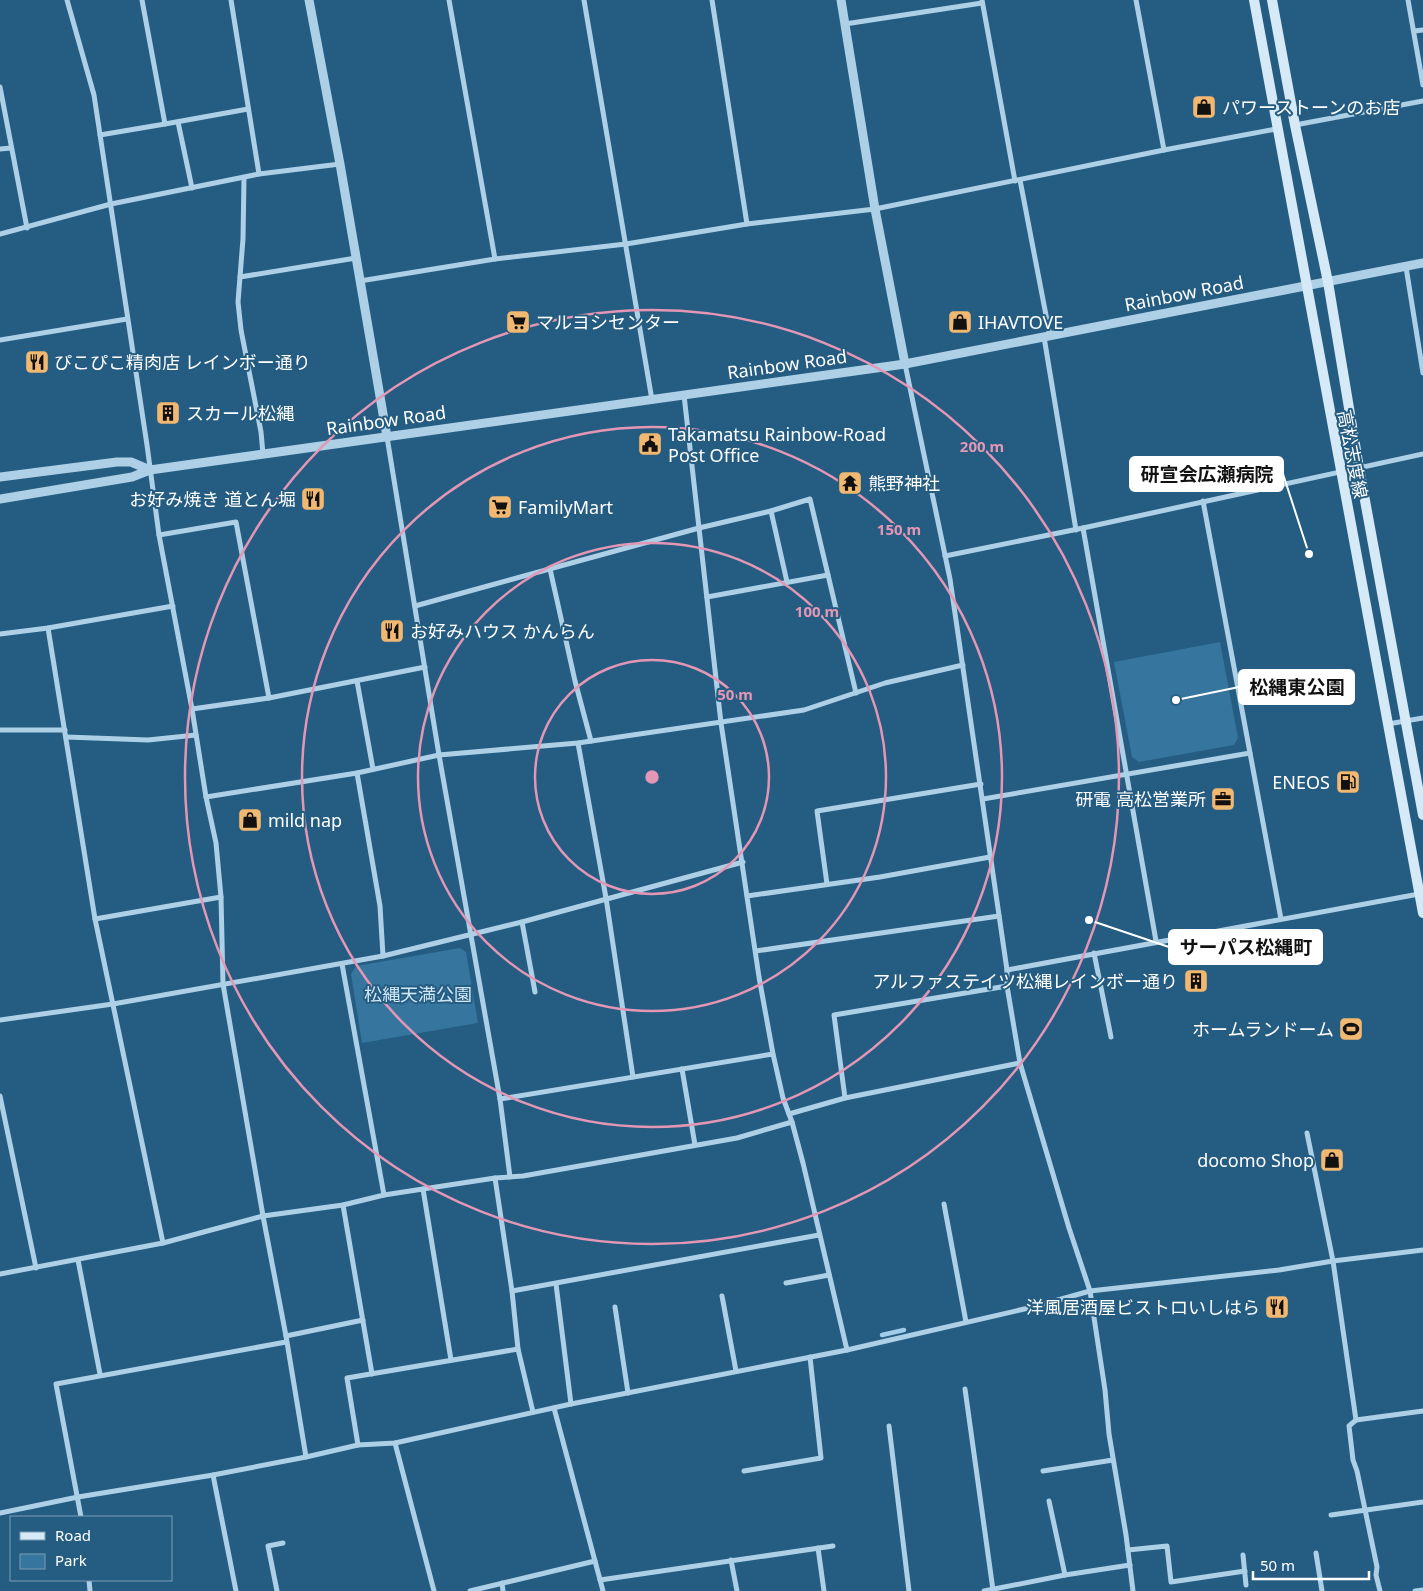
<svg xmlns="http://www.w3.org/2000/svg" width="1423" height="1591" font-family="'Noto Sans','Noto Sans JP',sans-serif">
  <style>
    .green { fill: #35759e }
    .lines { fill: none; stroke-linecap: round; stroke-linejoin: round }
    .stream { stroke: #a1cde8; stroke-width: 4.5 }
    .minor { stroke: #add0e7; stroke-width: 5 }
    .tertiary { stroke: #add0e7; stroke-width: 9 }
    .secondary { stroke: #d6e9f6; stroke-width: 10 }
    .ring { fill: none; stroke: #e497b5; stroke-width: 2.5 }
    .labels { text-anchor: middle; dominant-baseline: central; stroke-width: 4; stroke-linejoin: round; paint-order: stroke }
    .poi-label { font-size: 18px; fill: #fff; stroke: #255c82; text-anchor: start }
    .street-label { font-size: 18px; fill: #fff; stroke: #255c82 }
    .park-label { font-size: 18px; fill: #d0e7f6; stroke: #255c82 }
    .centre { fill: #e497b5; stroke: #255c82; stroke-width: 2.5 }
    .ring-label { font-size: 15px; text-anchor: middle; font-weight: bold; fill: #e497b5; stroke: #255c82; stroke-width: 4; stroke-linejoin: round; paint-order: stroke }
    .leader { fill: none; stroke: #fff; stroke-width: 2 }
    .callout-dot { fill: #fff; stroke: #255c82; stroke-width: 2 }
    .callout { fill: #fff; stroke: #fff; stroke-width: 2 }
    .callout-label { font-size: 19px; text-anchor: middle; font-weight: bold; fill: #111 }
  </style>
  <rect width="100%" height="100%" fill="#255c82"/>
  <g class="green">
    <path d="M1220,642L1238,738L1234,745L1139,762L1132,757L1114,662Z"/>
    <path d="M460,948L466,952L478,1023L362,1043L351,974L356,966Z"/>
  </g>
  <g class="lines">
    <path class="stream" d="M882,1335L904,1330"/>
    <g class="minor">
      <path d="M67,0L94,95L147,445L159,535L192,709L206,797L216,843L221,897L223,984L263,1216L286,1336L306,1457"/>
      <path d="M231,0L259,174"/>
      <path d="M449,0L495,259"/>
      <path d="M584,0L652,400"/>
      <path d="M712,0L747,224"/>
      <path d="M982,0L1015,181"/>
      <path d="M1136,0L1164,150"/>
      <path d="M1408,0L1423,85"/>
      <path d="M845,24L982,3"/>
      <path d="M1414,31L1423,30"/>
      <path d="M0,87L27,228"/>
      <path d="M178,122L192,188"/>
      <path d="M165,124L248,109"/>
      <path d="M1295,125L1423,101"/>
      <path d="M100,135L165,124L142,0"/>
      <path d="M0,149L11,148"/>
      <path d="M244,178L243,239L238,302L241,330L261,432L263,454"/>
      <path d="M1020,180L1050,336"/>
      <path d="M0,234L111,204L259,174L340,164"/>
      <path d="M1406,267L1423,373"/>
      <path d="M240,277L356,258"/>
      <path d="M360,281L495,259L626,244L747,224L875,209L1164,150L1276,129"/>
      <path d="M1044,337L1076,530"/>
      <path d="M0,340L127,319"/>
      <path d="M905,364L950,579L1007,970V986L1020,1063L1069,1228L1090,1291L1105,1390L1109,1434L1126,1535L1133,1591"/>
      <path d="M684,395L721,723L759,977L773,1054L783,1098L792,1122L803,1163L847,1350"/>
      <path d="M387,437L439,755L500,1099L510,1177"/>
      <path d="M1203,501L1281,919"/>
      <path d="M771,511L787,582"/>
      <path d="M1083,528L1156,941"/>
      <path d="M159,535L236,522L269,698"/>
      <path d="M945,556L1083,528L1423,454"/>
      <path d="M550,569L575,681L591,741"/>
      <path d="M707,597L828,575"/>
      <path d="M415,606L699,528L771,511L810,499L856,693"/>
      <path d="M48,628L95,919L163,1243"/>
      <path d="M0,634L48,628L173,606"/>
      <path d="M357,681L373,769"/>
      <path d="M192,709L269,698L425,667"/>
      <path d="M1388,724L1423,718"/>
      <path d="M0,730H65"/>
      <path d="M66,737L148,740L196,735"/>
      <path d="M578,743L606,898L633,1077"/>
      <path d="M357,773L380,906L383,956"/>
      <path d="M206,797L357,773L439,755L578,743L804,710L885,683L963,665"/>
      <path d="M983,799L1250,753"/>
      <path d="M827,884L817,811L981,784"/>
      <path d="M747,896L880,877L990,857"/>
      <path d="M95,919L221,897"/>
      <path d="M522,922L535,992"/>
      <path d="M756,951L999,916"/>
      <path d="M1094,953L1111,1037"/>
      <path d="M342,964L384,1195"/>
      <path d="M1007,970L1419,894"/>
      <path d="M0,1020L113,1004L383,956L522,922L743,862"/>
      <path d="M682,1069L695,1145"/>
      <path d="M0,1096L36,1268"/>
      <path d="M845,1098L834,1015L1007,986"/>
      <path d="M500,1099L773,1054"/>
      <path d="M789,1114L845,1098L1020,1063"/>
      <path d="M1307,1133L1333,1261L1356,1420L1423,1411"/>
      <path d="M495,1178L512,1291L518,1349L533,1412"/>
      <path d="M423,1189L451,1360"/>
      <path d="M944,1204L966,1322"/>
      <path d="M343,1205L372,1374"/>
      <path d="M78,1260L100,1374"/>
      <path d="M0,1274L163,1243L263,1216L343,1205L384,1195L423,1189L495,1178L523,1176L737,1138L792,1122"/>
      <path d="M786,1283L829,1275"/>
      <path d="M556,1284L571,1404"/>
      <path d="M512,1291L819,1235"/>
      <path d="M722,1296L736,1371"/>
      <path d="M615,1307L628,1393"/>
      <path d="M286,1336L363,1320"/>
      <path d="M965,1389L993,1590"/>
      <path d="M554,1408L603,1591"/>
      <path d="M1356,1420L1349,1426L1353,1460L1357,1471L1377,1567L1376,1575L1380,1591"/>
      <path d="M889,1426L909,1591"/>
      <path d="M395,1443L434,1591"/>
      <path d="M358,1445L347,1378L518,1349"/>
      <path d="M744,1471L821,1458L810,1357"/>
      <path d="M1043,1471L1113,1460"/>
      <path d="M213,1475L236,1591"/>
      <path d="M1049,1501L1065,1575"/>
      <path d="M0,1513L78,1497L213,1475L306,1457L358,1445L395,1443L571,1404L847,1350L1033,1307L1090,1291L1279,1270L1333,1261L1423,1250"/>
      <path d="M1331,1515L1423,1502"/>
      <path d="M81,1517L56,1384L286,1342"/>
      <path d="M818,1548L824,1591"/>
      <path d="M1128,1550L1167,1546L1171,1582L1245,1571"/>
      <path d="M1316,1553L1322,1591"/>
      <path d="M1243,1555L1246,1585"/>
      <path d="M731,1560L737,1591"/>
      <path d="M89,1580L90,1591"/>
      <path d="M600,1580L833,1546"/>
      <path d="M502,1583L503,1591"/>
      <path d="M277,1591L268,1546L283,1543"/>
      <path d="M470,1591L595,1561"/>
      <path d="M984,1591L1065,1575L1130,1565"/>
      <path d="M1415,1591L1423,1590"/>
    </g>
    <g class="tertiary">
      <path d="M309,0L340,164L387,437"/>
      <path d="M841,0L875,209L905,364"/>
      <path d="M0,477L117,462H131L150,470"/>
      <path d="M0,499L132,477L150,470L905,364L1423,263"/>
    </g>
    <g class="secondary">
      <path d="M1254,0L1423,913"/>
      <path d="M1272,0L1295,125L1328,282L1359,468L1423,815"/>
    </g>
  </g>
  <g class="ring">
    <circle cx="652" cy="777" r="117"/>
    <circle cx="652" cy="777" r="234"/>
    <circle cx="652" cy="777" r="350"/>
    <circle cx="652" cy="777" r="467"/>
  </g>
  <defs>
    <symbol id="shop-square" viewBox="-11 -11 22 22"><rect x="-9" y="-9" width="18" height="18" rx="4" fill="#f1b871" stroke="#255c82"/><path d="M-5-2.5h2.3a2.7 3.5 0 0 1 5.4 0H5L5.5 6h-11ZM-1.5-2.5h3a1.5 2.3 0 0 0-3 0Z" fill="#111"/></symbol>
    <symbol id="supermarket-square" viewBox="-11 -11 22 22"><rect x="-9" y="-9" width="18" height="18" rx="4" fill="#f1b871" stroke="#255c82"/><path d="M-6-5.5h2.5l.6 2H6L4.5 2H-2.5L-4.4-4H-6ZM-1.5 3.2a1.3 1.3 0 1 0 .1 0ZM3 3.2a1.3 1.3 0 1 0 .1 0Z" fill="#111"/></symbol>
    <symbol id="restaurant-square" viewBox="-11 -11 22 22"><rect x="-9" y="-9" width="18" height="18" rx="4" fill="#f1b871" stroke="#255c82"/><path d="M-5-6h1v4h1v-4h1v4h1v-4h1v5L-1.5 .5V6h-2V.5L-5-1ZM5-6V6H3V1.5H1.5Q1.5-4 5-6Z" fill="#111"/></symbol>
    <symbol id="building-square" viewBox="-11 -11 22 22"><rect x="-9" y="-9" width="18" height="18" rx="4" fill="#f1b871" stroke="#255c82"/><path d="M-4-6H4V6H1V3H-1V6H-4ZM-2.5-4.3h1.7v1.8h-1.7ZM.8-4.3h1.7v1.8H.8ZM-2.5-1h1.7V.8h-1.7ZM.8-1h1.7V.8H.8Z" fill="#111"/></symbol>
    <symbol id="civic-square" viewBox="-11 -11 22 22"><rect x="-9" y="-9" width="18" height="18" rx="4" fill="#f1b871" stroke="#255c82"/><path d="M-.6-6.5H3V-4.5H.6V-3L4-1V1h2V6H-6V1h2V-1L-.6-3ZM-1.2 2.5V6h2.4V2.5Z" fill="#111"/></symbol>
    <symbol id="temple-square" viewBox="-11 -11 22 22"><rect x="-9" y="-9" width="18" height="18" rx="4" fill="#f1b871" stroke="#255c82"/><path d="M0-6L5-2H3V0L6.5 2.5H4V6H1.5V3h-3V6H-4V2.5H-6.5L-3 0V-2H-5Z" fill="#111"/></symbol>
    <symbol id="fuel-square" viewBox="-11 -11 22 22"><rect x="-9" y="-9" width="18" height="18" rx="4" fill="#f1b871" stroke="#255c82"/><path d="M-5.5-6h7V0h2V4h1.3V-2.5L3-4.5l.8-.8L6-3V5H2.5V1h-1V6h-7ZM-4.2-4.7v3.2H.2V-4.7Z" fill="#111"/></symbol>
    <symbol id="office-square" viewBox="-11 -11 22 22"><rect x="-9" y="-9" width="18" height="18" rx="4" fill="#f1b871" stroke="#255c82"/><path d="M-6-3h4V-5.5h4V-3h4V5H-6ZM-1-4.5V-3h2v-1.5ZM-6 0V1H6V0Z" fill="#111"/></symbol>
    <symbol id="stadium-square" viewBox="-11 -11 22 22"><rect x="-9" y="-9" width="18" height="18" rx="4" fill="#f1b871" stroke="#255c82"/><path d="M0-5a6.5 5 0 1 0 0 10a6.5 5 0 1 0 0-10ZM-3.5-1.8h7v3.6h-7Z" fill="#111"/></symbol>
  </defs>
  <g fill-rule="evenodd">
    <use href="#shop-square" x="1190" y="93" width="28" height="28"/>
    <use href="#supermarket-square" x="504" y="308" width="28" height="28"/>
    <use href="#shop-square" x="946" y="308" width="28" height="28"/>
    <use href="#restaurant-square" x="23" y="348" width="28" height="28"/>
    <use href="#building-square" x="154" y="399" width="28" height="28"/>
    <use href="#civic-square" x="636" y="430" width="28" height="28"/>
    <use href="#temple-square" x="836" y="469" width="28" height="28"/>
    <use href="#restaurant-square" x="299" y="485" width="28" height="28"/>
    <use href="#supermarket-square" x="486" y="493" width="28" height="28"/>
    <use href="#restaurant-square" x="378" y="617" width="28" height="28"/>
    <use href="#fuel-square" x="1334" y="768" width="28" height="28"/>
    <use href="#office-square" x="1209" y="785" width="28" height="28"/>
    <use href="#shop-square" x="236" y="806" width="28" height="28"/>
    <use href="#building-square" x="1182" y="967" width="28" height="28"/>
    <use href="#stadium-square" x="1337" y="1015" width="28" height="28"/>
    <use href="#shop-square" x="1318" y="1146" width="28" height="28"/>
    <use href="#restaurant-square" x="1263" y="1293" width="28" height="28"/>
  </g>
  <g class="labels">
    <g class="poi-label">
      <text x="1222" y="107">パワーストーンのお店</text>
      <text x="536" y="322">マルヨシセンター</text>
      <text x="978" y="322">IHAVTOVE</text>
      <text x="54" y="362">ぴこぴこ精肉店 レインボー通り</text>
      <text x="186" y="413">スカール松縄</text>
      <text x="668" y="434">Takamatsu Rainbow-Road<tspan x="668" dy="21">Post Office</tspan></text>
      <text x="868" y="483">熊野神社</text>
      <text x="296" y="499" text-anchor="end">お好み焼き 道とん堀</text>
      <text x="518" y="507">FamilyMart</text>
      <text x="410" y="631">お好みハウス かんらん</text>
      <text x="1330" y="782" text-anchor="end">ENEOS</text>
      <text x="1206" y="799" text-anchor="end">研電 高松営業所</text>
      <text x="268" y="820">mild nap</text>
      <text x="1178" y="981" text-anchor="end">アルファステイツ松縄レインボー通り</text>
      <text x="1334" y="1029" text-anchor="end">ホームランドーム</text>
      <text x="1314" y="1160" text-anchor="end">docomo Shop</text>
      <text x="1260" y="1307" text-anchor="end">洋風居酒屋ビストロいしはら</text>
    </g>
    <g class="street-label">
      <text transform="translate(1184 293) rotate(-11)">Rainbow Road</text>
      <text transform="translate(787 364) rotate(-8)">Rainbow Road</text>
      <text transform="translate(386 420) rotate(-8)">Rainbow Road</text>
      <text transform="translate(1353 454) rotate(79)">高松志度線</text>
    </g>
    <g class="park-label">
      <text x="418" y="994">松縄天満公園</text>
    </g>
  </g>
  <circle cx="652" cy="777" r="8" class="centre"/>
  <g class="ring-label">
    <text x="982" y="452">200 m</text>
    <text x="899" y="535">150 m</text>
    <text x="817" y="617">100 m</text>
    <text x="735" y="700">50 m</text>
  </g>
  <path class="leader" d="M1309 554L1283 474M1176 700L1239 687M1089 920L1169 947"/>
  <g class="callout-dot">
    <circle cx="1309" cy="554" r="5"/>
    <circle cx="1176" cy="700" r="5"/>
    <circle cx="1089" cy="920" r="5"/>
  </g>
  <g class="callout">
    <rect x="1130" y="457" width="153" height="34" rx="5"/>
    <rect x="1239" y="670" width="115" height="34" rx="5"/>
    <rect x="1169" y="930" width="153" height="34" rx="5"/>
  </g>
  <g class="callout-label">
    <text x="1207" y="481">研宣会広瀬病院</text>
    <text x="1297" y="694">松縄東公園</text>
    <text x="1246" y="954">サーパス松縄町</text>
  </g>
  <rect x="10" y="1516" width="162" height="65" fill="#255c82" stroke="#7c9db4"/>
  <rect x="20" y="1532" width="25" height="8" fill="#d6e9f6" stroke="#7c9db4"/>
  <text x="55" y="1541" font-size="15" fill="#ffffff">Road</text>
  <rect x="20" y="1554" width="25" height="15" fill="#35759e" stroke="#7c9db4"/>
  <text x="55" y="1566" font-size="15" fill="#ffffff">Park</text>
  <path d="M1253 1571v8h116v-8" fill="none" stroke="#ffffff" stroke-width="2.5"/>
  <text x="1260" y="1571" font-size="15" fill="#ffffff" stroke="#255c82" stroke-width="4" paint-order="stroke">50 m</text>
</svg>
